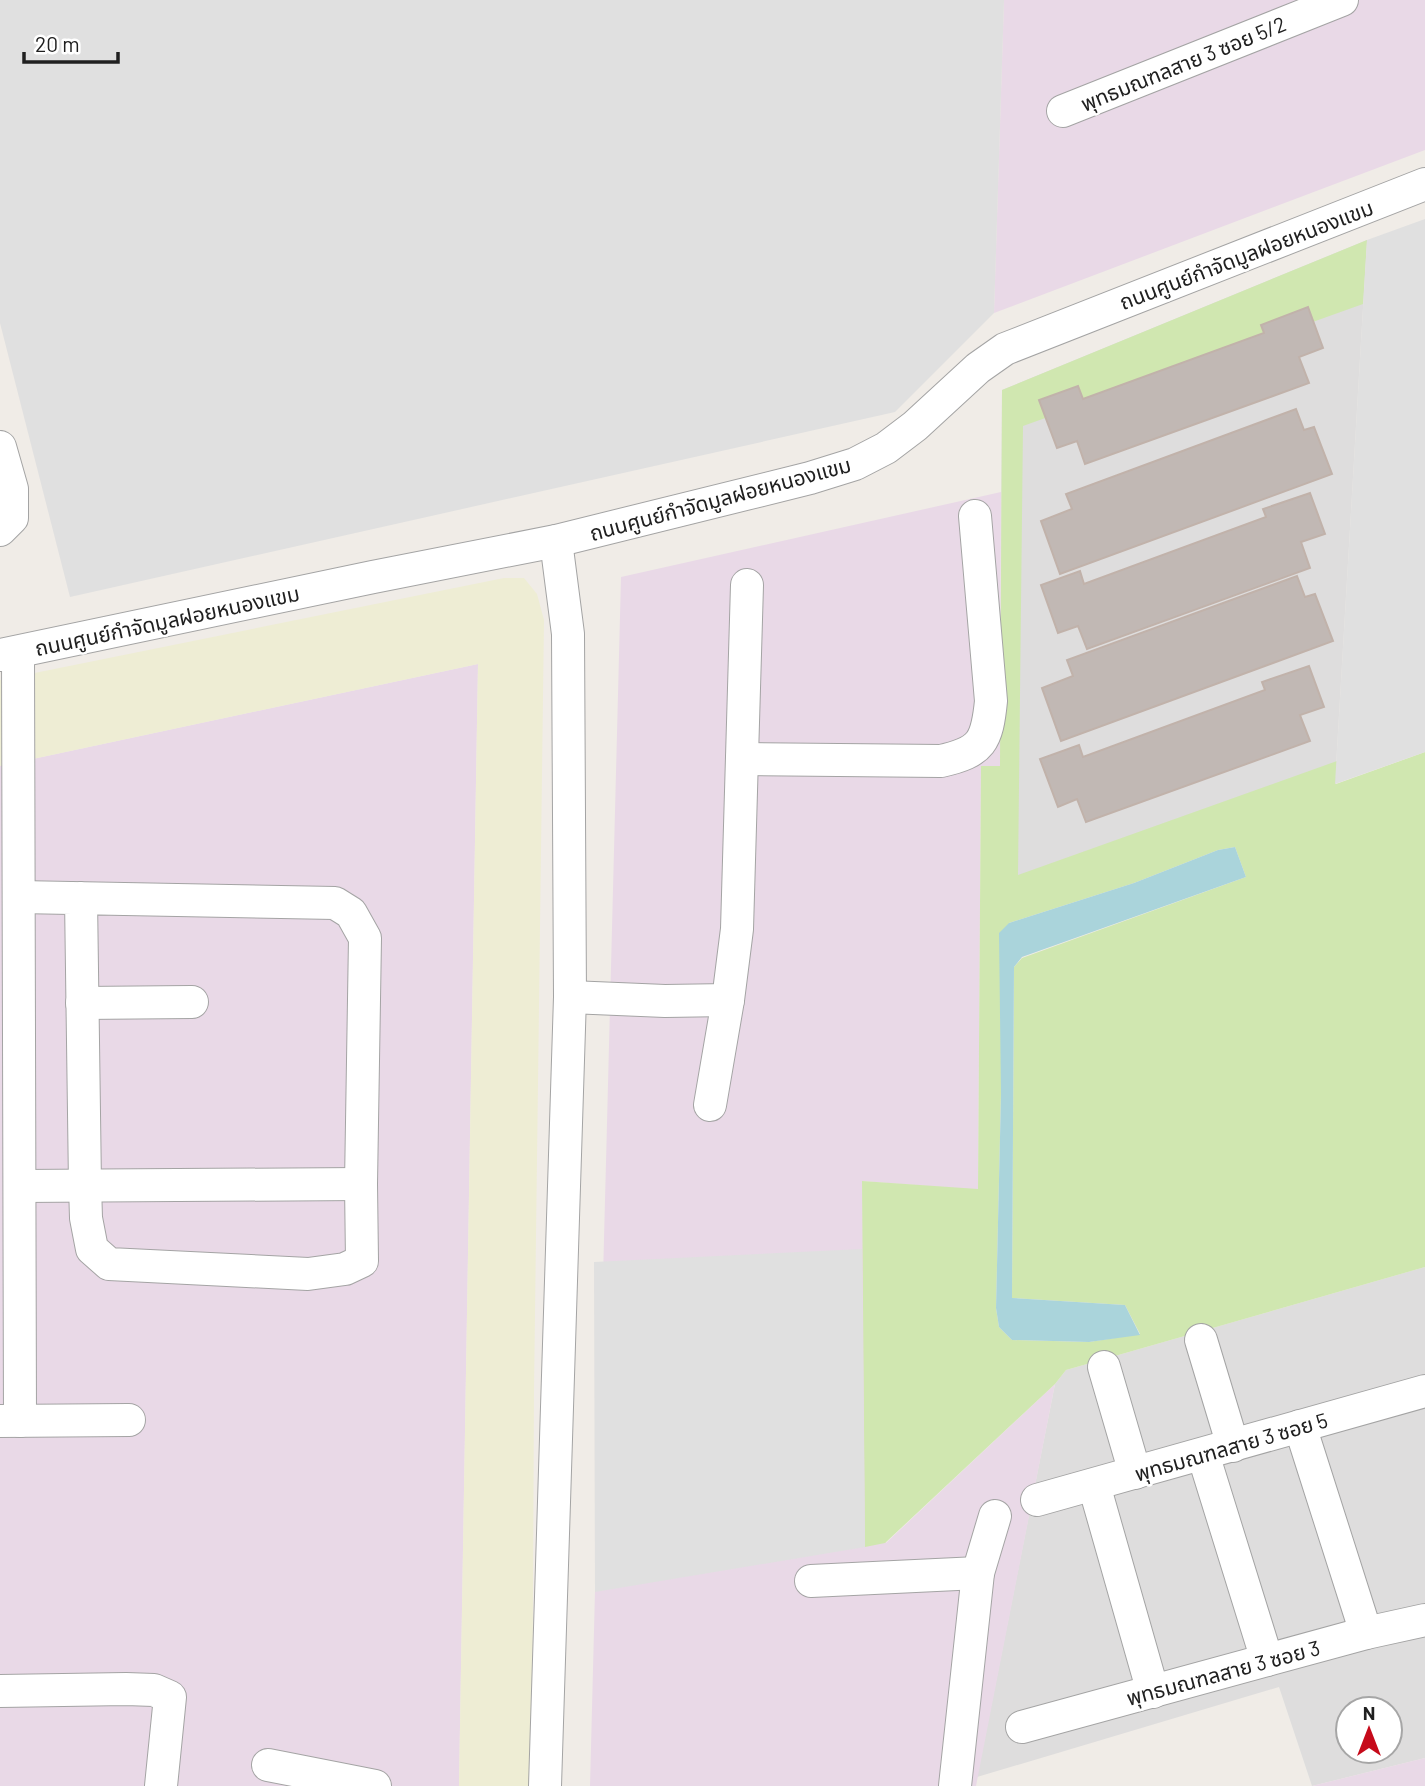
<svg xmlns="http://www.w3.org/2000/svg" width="1425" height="1786" font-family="Barlow,'Noto Sans Thai',sans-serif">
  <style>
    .residential { fill: #dedddd; fill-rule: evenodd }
    .industrial { fill: #e9d9e7 }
    .farmland { fill: #eeedd4 }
    .grass { fill: #d0e7b0; fill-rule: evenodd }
    .parking { fill: #e0e0e0 }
    .water { fill: #aad4db }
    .building { fill: #c1b8b4; stroke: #c1b2aa; stroke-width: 2 }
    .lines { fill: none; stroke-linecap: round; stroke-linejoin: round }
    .minor-casing { stroke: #a4a4a4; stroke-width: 34 }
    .minor { stroke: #fff; stroke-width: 32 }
    .labels { text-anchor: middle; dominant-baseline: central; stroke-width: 5; stroke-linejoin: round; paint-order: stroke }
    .street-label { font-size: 21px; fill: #202020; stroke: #fff }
  </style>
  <rect width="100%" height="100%" fill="#f0ece7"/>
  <g class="residential">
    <path d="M1367,240L1335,784L979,910L1000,766L1002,390Z"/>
    <path d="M1425,1267V1758L1312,1786L1279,1687L977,1777L1055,1384L1066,1370ZM1348,1709H1390V1751H1348Z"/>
  </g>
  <g class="industrial">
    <path d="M1004,0H1425V150L994,313Z"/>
    <path d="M1001,492L1000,766L981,767L978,1190L862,1181L886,1543L1055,1384L976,1786H590L621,577Z"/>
    <path d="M478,664L459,1786H0V766Z"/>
    <path d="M1425,1758V1786H1312Z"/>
  </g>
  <path class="farmland" d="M504,578H524L537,594L544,620L534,1391L532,1786H459L478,664L0,766V680Z"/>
  <path class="grass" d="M1367,240L1363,304L1023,426L1018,875L1337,761L1336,784L1425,752V1267L1066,1370L1055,1384L885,1543L865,1547L862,1181L978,1189L981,766H1000L1002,390ZM1235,847L1246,877L1022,958L1014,967L1012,1298L1125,1305L1140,1334L1089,1342L1012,1340L999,1327L996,1308L1001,1094L1009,923L1134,883L1218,850Z"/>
  <g class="parking">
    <path d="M0,0H1004L994,313L895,412L70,597L0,323Z"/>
    <path d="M1425,219V752L1335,784L1367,240Z"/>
    <path d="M862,1249L865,1547L595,1592L594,1262Z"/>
  </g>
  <path class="water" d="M1235,847L1246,877L1022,957L1014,967L1012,1298L1125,1305L1140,1335L1089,1342L1012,1340L999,1327L996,1308L1001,1094L999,933L1009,923L1134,883L1218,850Z"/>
  <g class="building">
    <path d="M1308,307L1323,348L1299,357L1309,383L1085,464L1077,441L1057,448L1039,400L1078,386L1083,399L1264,333L1261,325Z"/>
    <path d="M1296,409L1304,430L1314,427L1332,474L1060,574L1041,521L1072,509L1066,494Z"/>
    <path d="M1310,493L1325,534L1301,542L1310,568L1087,649L1078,626L1058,633L1041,585L1080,571L1084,584L1266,517L1263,509Z"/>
    <path d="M1297,576L1305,597L1315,594L1333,641L1061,741L1042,688L1073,676L1067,660Z"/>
    <path d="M1309,666L1324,707L1300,715L1310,741L1086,822L1077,799L1058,807L1040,759L1079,745L1083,757L1265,690L1262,682Z"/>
  </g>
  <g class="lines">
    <defs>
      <g id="minor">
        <path d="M1063,111L1342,0"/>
        <path d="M0,447L12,489V518L0,530"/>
        <path d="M18,652L20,1421"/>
        <path d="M0,655L373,577L556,541L810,478L855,464L886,448L915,426L978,368L1005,349L1425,184"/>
        <path d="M742,759L941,761C982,752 987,741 991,701L975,516"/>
        <path d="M19,897L335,903L351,913L365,938L361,1184L362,1261L345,1269L308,1274L109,1264L92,1249L86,1218L85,1185L81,898"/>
        <path d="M570,997L665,1001L728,1000L737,929L747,585"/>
        <path d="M82,1003L192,1002"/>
        <path d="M710,1105L728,1000"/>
        <path d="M20,1186L361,1184"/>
        <path d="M1201,1340L1233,1446"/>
        <path d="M1104,1367L1135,1473"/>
        <path d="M0,1421L129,1420"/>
        <path d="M1300,1426L1366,1633"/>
        <path d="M1203,1454L1267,1660"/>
        <path d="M1094,1485L1153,1692"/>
        <path d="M1037,1500L1425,1391"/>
        <path d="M811,1581L978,1573"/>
        <path d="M0,1691L126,1689L154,1690L170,1697L161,1786"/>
        <path d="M1022,1727L1366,1633L1425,1620"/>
        <path d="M268,1765L375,1786"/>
        <path d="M545,1786L570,997L568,634L556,541"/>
        <path d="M955,1786L978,1573L995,1516"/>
      </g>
    </defs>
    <use href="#minor" class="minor-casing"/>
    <use href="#minor" class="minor"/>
  </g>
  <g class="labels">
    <g class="street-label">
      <text transform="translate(1183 63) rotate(-22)">พุทธมณฑลสาย 3 ซอย 5/2</text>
      <text transform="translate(1246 254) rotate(-21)">ถนนศูนย์กำจัดมูลฝอยหนองแขม</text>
      <text transform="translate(720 498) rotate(-15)">ถนนศูนย์กำจัดมูลฝอยหนองแขม</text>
      <text transform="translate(167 620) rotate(-12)">ถนนศูนย์กำจัดมูลฝอยหนองแขม</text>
      <text transform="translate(1231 1446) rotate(-16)">พุทธมณฑลสาย 3 ซอย 5</text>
      <text transform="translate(1223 1672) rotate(-15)">พุทธมณฑลสาย 3 ซอย 3</text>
    </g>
  </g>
  <g transform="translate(1369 1730)"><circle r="33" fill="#ffffff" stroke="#a6a6a6" stroke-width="2"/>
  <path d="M0-5L12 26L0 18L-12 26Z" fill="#c60a1a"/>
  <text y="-10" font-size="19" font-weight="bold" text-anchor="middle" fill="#202020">N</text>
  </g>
  <path d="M24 52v10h94v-10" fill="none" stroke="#202020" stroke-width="3.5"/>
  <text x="35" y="52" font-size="21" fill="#202020" stroke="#ffffff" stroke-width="5" paint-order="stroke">20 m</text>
</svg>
